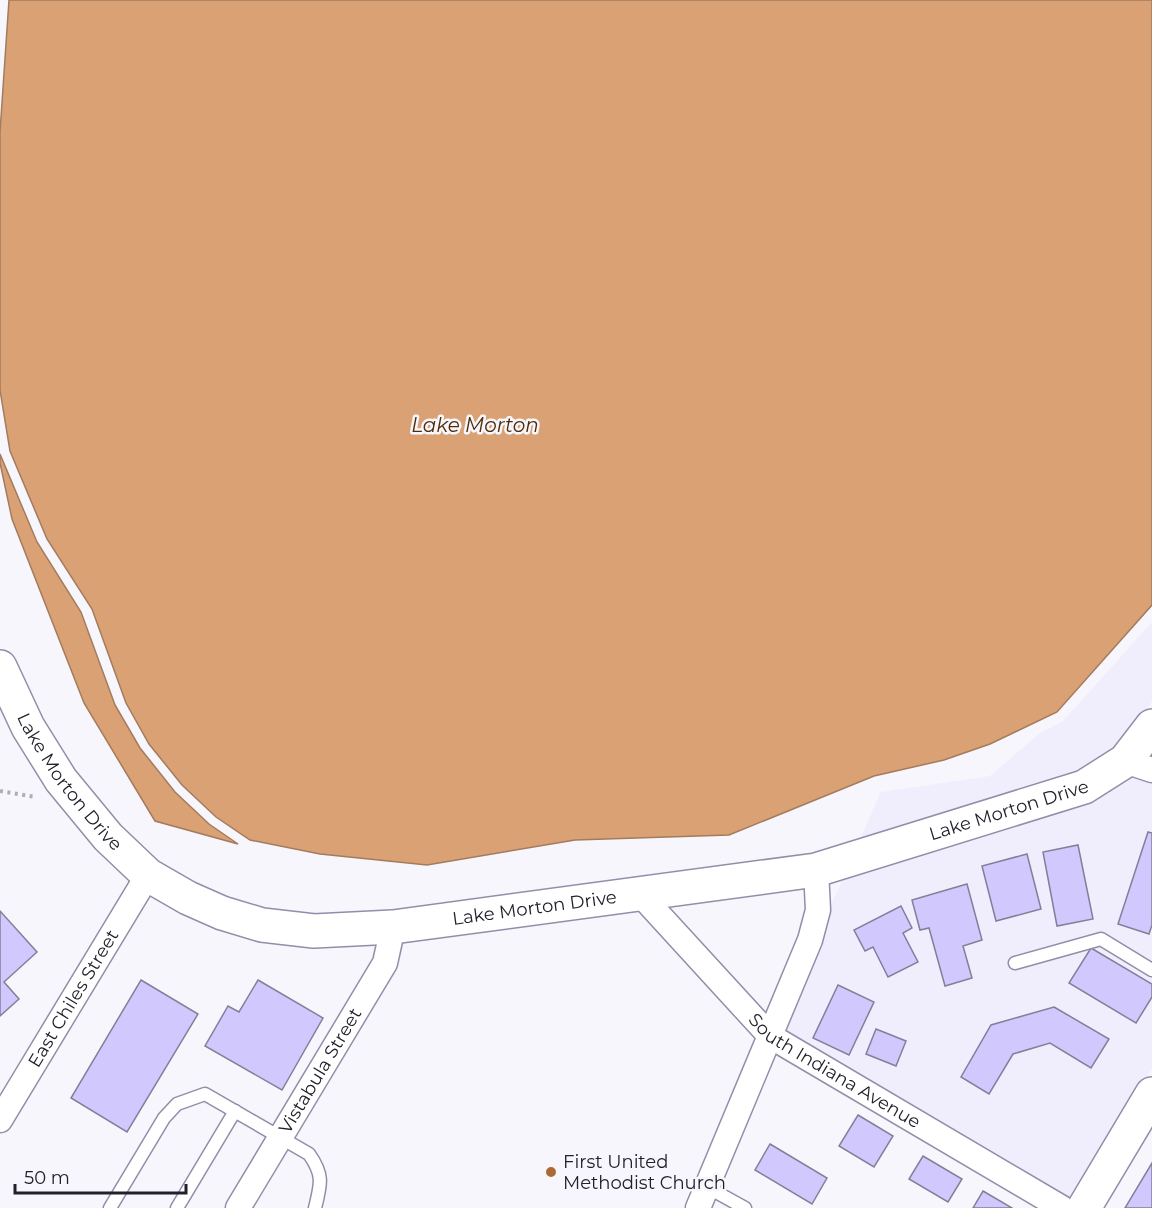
<svg xmlns="http://www.w3.org/2000/svg" width="1152" height="1208" font-family="Montserrat,sans-serif">
  <style>
    .built { fill: #f0eefd }
    .water { fill: #daa174; stroke: #a37b5e; stroke-width: 1.5 }
    .building { fill: #d1c9fd; stroke: #837f9a; stroke-width: 1.5 }
    .lines { fill: none; stroke-linecap: round; stroke-linejoin: round }
    .lane-casing { stroke: #928ea9; stroke-width: 15 }
    .street-casing { stroke: #928ea9; stroke-width: 27 }
    .secondary-casing { stroke: #928ea9; stroke-width: 36 }
    .path { stroke: #afaeb5; stroke-width: 4; stroke-dasharray: 3 4.5; stroke-linecap: butt }
    .lane { stroke: #fff; stroke-width: 12 }
    .street { stroke: #fff; stroke-width: 24 }
    .secondary { stroke: #fff; stroke-width: 33 }
    .poi-dot { fill: #aa6a32; stroke: #f7f6fc; stroke-width: 2 }
    .labels { text-anchor: middle; dominant-baseline: central; stroke-width: 5; stroke-linejoin: round; paint-order: stroke }
    .street-label { font-size: 18px; fill: #22212b; stroke: #f7f6fc }
    .poi-label { font-size: 18px; fill: #22212b; stroke: #f7f6fc; text-anchor: start }
    .water-label { font-size: 20px; font-style: italic; fill: #512c08; stroke: #f7f6fc }
  </style>
  <rect width="100%" height="100%" fill="#f7f6fc"/>
  <g class="built">
    <path d="M1152,622V701L1137,725L1119,747L1115,746L1113,753L1078,776L858,843L881,792L990,776L1041,732L1063,721Z"/>
    <path d="M1128,774L1152,782V1068L1073,1201L786,1032L822,946L830,914V907L845,874Z"/>
  </g>
  <g class="water">
    <path d="M9,0H1152V605L1057,712L990,744L944,760L874,776L729,835L575,840L427,865L320,854L250,840L216,817L182,785L149,744L126,703L92,609L47,539L10,451L0,390V132Z"/>
    <path d="M0,454L37,542L81,612L115,705L140,748L175,792L209,824L238,844L155,821L84,703L12,519L0,463Z"/>
  </g>
  <g class="building">
    <path d="M1148,832L1152,833V925L1149,934L1118,924Z"/>
    <path d="M1078,845L1093,919L1057,926L1043,852Z"/>
    <path d="M1027,854L1041,909L996,921L982,866Z"/>
    <path d="M967,884L982,940L963,946L972,978L945,986L929,928L920,930L912,900Z"/>
    <path d="M901,906L912,928L903,933L918,962L888,977L873,947L865,951L854,930Z"/>
    <path d="M0,911L37,952L4,982L19,999L0,1016Z"/>
    <path d="M1091,948L1152,984V997L1136,1023L1069,983Z"/>
    <path d="M141,980L198,1014L127,1132L71,1098Z"/>
    <path d="M258,980L323,1018L282,1090L205,1046L228,1006L239,1012Z"/>
    <path d="M838,985L874,1002L849,1055L813,1038Z"/>
    <path d="M1054,1007L1109,1039L1091,1068L1050,1043L1013,1054L989,1094L961,1077L991,1025Z"/>
    <path d="M876,1029L906,1041L896,1066L866,1054Z"/>
    <path d="M858,1115L893,1136L874,1167L839,1146Z"/>
    <path d="M770,1144L827,1178L812,1204L755,1170Z"/>
    <path d="M923,1156L962,1179L948,1202L909,1179Z"/>
    <path d="M1152,1163V1208H1125Z"/>
    <path d="M983,1191L1012,1208H973Z"/>
  </g>
  <g class="lines">
    <defs>
      <g id="lane">
        <path d="M1015,963L1101,939L1152,970"/>
        <path d="M707,1187L745,1208"/>
        <path d="M110,1208L164,1118L177,1104L205,1094L309,1154C324,1175 321,1184 315,1208"/>
        <path d="M177,1208L235,1111"/>
      </g>
      <g id="street">
        <path d="M1125,761L1152,770"/>
        <path id="s1" d="M639,893L770,1036L1062,1208"/>
        <path id="s2" d="M0,1120L148,875"/>
        <path id="s3" d="M238,1208L385,963L393,927"/>
        <path d="M698,1208L810,940L818,910L816,870"/>
      </g>
      <g id="secondary">
        <path id="s4" d="M0,667L28,727L61,780L108,837L148,875L188,898L222,913L262,925L314,931L393,927L816,870L1084,787L1125,761L1152,726"/>
        <path d="M1084,1208L1152,1094"/>
      </g>
    </defs>
    <use href="#lane" class="lane-casing"/>
    <use href="#street" class="street-casing"/>
    <use href="#secondary" class="secondary-casing"/>
    <path class="path" d="M0,791L36,797"/>
    <use href="#lane" class="lane"/>
    <use href="#street" class="street"/>
    <use href="#secondary" class="secondary"/>
  </g>
  <circle class="poi-dot" cx="551" cy="1172" r="6"/>
  <g class="labels">
    <g class="street-label">
      <text stroke="none"><textPath href="#s4" startOffset="135">Lake Morton Drive</textPath></text>
      <text stroke="none"><textPath href="#s4" startOffset="1143">Lake Morton Drive</textPath></text>
      <text stroke="none"><textPath href="#s4" startOffset="657">Lake Morton Drive</textPath></text>
      <text stroke="none"><textPath href="#s2" startOffset="142">East Chiles Street</textPath></text>
      <text stroke="none"><textPath href="#s1" startOffset="267">South Indiana Avenue</textPath></text>
      <text stroke="none"><textPath href="#s3" startOffset="160">Vistabula Street</textPath></text>
    </g>
    <g class="poi-label">
      <text x="563" y="1162">First United<tspan x="563" dy="21">Methodist Church</tspan></text>
    </g>
    <g class="water-label">
      <text x="475" y="425">Lake Morton</text>
    </g>
  </g>
  <path d="M15 1184v9h171v-9" fill="none" stroke="#22212b" stroke-width="3"/>
  <text x="24" y="1184" font-size="18" fill="#22212b" stroke="#f7f6fc" stroke-width="4.5" paint-order="stroke">50 m</text>
</svg>
